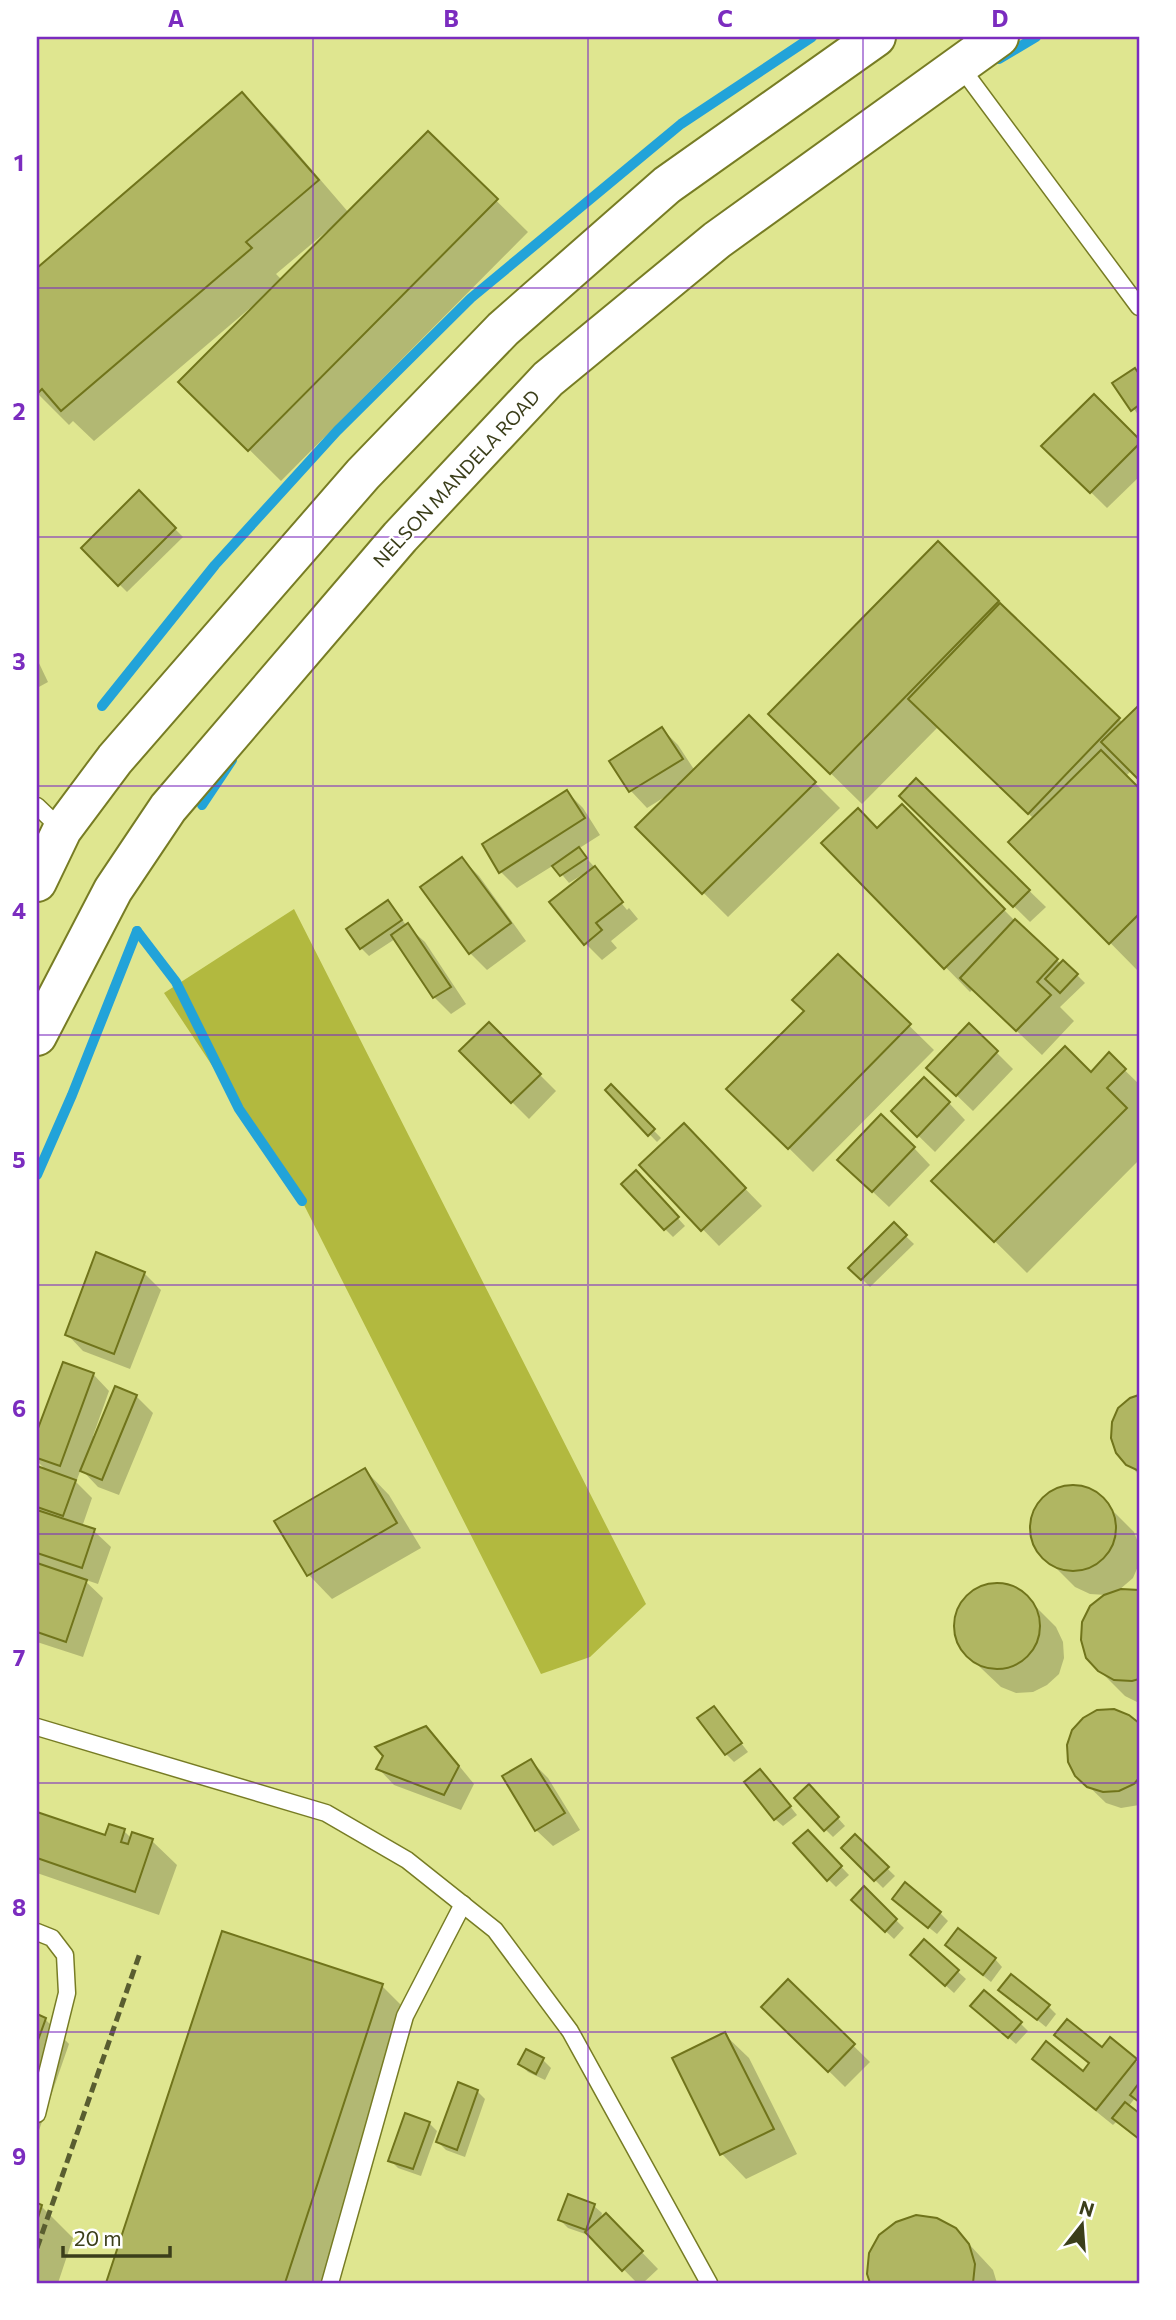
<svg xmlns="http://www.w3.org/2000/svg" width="1176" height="2320" font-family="Commissioner,sans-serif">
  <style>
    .green { fill: #b2b93f }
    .shadow { fill: #0003; fill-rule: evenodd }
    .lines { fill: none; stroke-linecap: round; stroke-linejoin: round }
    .stream { stroke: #22a3d9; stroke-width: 10 }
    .building { fill: #b0b662; stroke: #70741b; stroke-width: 2 }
    .lane-casing { stroke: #777c24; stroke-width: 19 }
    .secondary-casing { stroke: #777c24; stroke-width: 42 }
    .lane { stroke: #fff; stroke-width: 16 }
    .secondary { stroke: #fff; stroke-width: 38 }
    .rail { stroke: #595d30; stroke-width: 5; stroke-dasharray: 10 5; stroke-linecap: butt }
    .grid { fill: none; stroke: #7b2cbf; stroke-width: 2; stroke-opacity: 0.55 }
    .labels { text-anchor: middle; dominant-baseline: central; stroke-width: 5; stroke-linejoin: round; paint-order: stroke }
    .street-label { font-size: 19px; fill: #3b3e1a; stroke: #fff }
    .neatline { fill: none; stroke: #7b2cbf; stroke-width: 2.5 }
    .grid-label { font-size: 23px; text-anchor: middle; font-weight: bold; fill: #7b2cbf }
  </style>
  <rect width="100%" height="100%" fill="#dfe690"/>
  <path class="green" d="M294,909L646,1604L590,1657L541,1674L302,1201L164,993Z"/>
  <g class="shadow">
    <path d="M242,94L274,126L349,213L428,133L528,232L281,481L181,382L258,305L256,303L94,441L73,421L69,425L37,393V270ZM327,231L329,233L282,280L276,274Z"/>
    <path d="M1134,370L1139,375V416L1115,383Z"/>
    <path d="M1094,396L1139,442V477L1107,508L1044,446Z"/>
    <path d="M139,493L183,537L127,592L83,548Z"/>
    <path d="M998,602L1123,723L1139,707V778L1132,770L1125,777L1139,791V972L1011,842L1034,819L938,727L862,804L802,745Z"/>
    <path d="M37,659L48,682L37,688Z"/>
    <path d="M749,717L840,808L728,917L637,827L669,796L668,795L647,808L631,791L611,761L662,729L678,745L695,771Z"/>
    <path d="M916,781L1046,907L1030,922L901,796Z"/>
    <path d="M567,792L583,808L600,835L578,849L610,884H606L627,910L629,908L638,919L611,941L617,948L602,960L585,943L582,875L569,883L554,865L517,888L501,872Z"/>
    <path d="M902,807L1015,921L1061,964L1064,962L1085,983L1060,1007L1074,1021L1042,1055L973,989L970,992L824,843L878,830Z"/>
    <path d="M462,859L479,876L526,941L487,970L470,953Z"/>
    <path d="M388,902L407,926L425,942L466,1004L451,1014L434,997L395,939L369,956L361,948Z"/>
    <path d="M838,956L934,1050L813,1172L729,1089L806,1011Z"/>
    <path d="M489,1024L556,1091L529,1119L461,1051Z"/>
    <path d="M969,1025L1013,1069L973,1111L945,1084Z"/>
    <path d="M1109,1055L1139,1084V1119L1137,1121L1139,1123V1160L1027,1273L934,1181L1091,1074Z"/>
    <path d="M611,1087L661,1138L657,1142L607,1090Z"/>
    <path d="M949,1103L965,1120L935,1152L893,1111Z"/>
    <path d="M683,1125L762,1206L719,1246L641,1165Z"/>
    <path d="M914,1148L930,1165L889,1207L856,1176Z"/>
    <path d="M644,1181L685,1226L673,1237L665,1229Z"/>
    <path d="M894,1225L914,1244L870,1287L851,1268Z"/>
    <path d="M144,1273L161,1290L130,1369L83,1351L67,1334Z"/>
    <path d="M64,1364L93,1374L109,1391L93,1436L96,1437L136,1396L153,1413L119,1495L98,1487L81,1469L76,1482L92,1498L82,1527L94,1531L111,1547L98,1584L83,1579L103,1598L83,1657L37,1642V1467L47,1471L37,1461V1436Z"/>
    <path d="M1139,1396V1475L1128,1463L1131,1399Z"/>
    <path d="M365,1470L389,1495L421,1548L332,1599L308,1574Z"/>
    <path d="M1067,1487L1083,1488L1097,1495L1134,1532L1139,1545V1564L1133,1578L1119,1590L1139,1592V1703L1125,1696L1099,1670L1106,1595L1090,1594L1075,1587L1038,1550L1032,1534L1033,1519L1040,1504L1052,1493Z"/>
    <path d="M1003,1585L1019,1591L1031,1602L1056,1627L1063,1642L1064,1658L1059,1674L1047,1685L1033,1692L1016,1693L1001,1687L963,1651L957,1636L956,1620L961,1604L972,1592L987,1586Z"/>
    <path d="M714,1708L748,1752L734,1762L726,1754Z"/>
    <path d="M1128,1716L1139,1725V1805L1121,1808L1106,1803L1077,1775Z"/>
    <path d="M426,1728L442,1745L474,1784L461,1810L394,1785L378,1768Z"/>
    <path d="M531,1761L548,1778L580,1830L553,1846L536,1830Z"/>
    <path d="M768,1779L797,1815L783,1826L775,1819Z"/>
    <path d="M817,1795L845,1826L833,1837L825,1829Z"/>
    <path d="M37,1813L106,1837L124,1831L132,1839L152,1841L177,1865L159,1915L37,1873Z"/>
    <path d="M808,1832L849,1875L836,1887L828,1879Z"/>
    <path d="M855,1837L895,1876L883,1888L843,1848Z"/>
    <path d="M864,1889L904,1928L894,1939L853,1900Z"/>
    <path d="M902,1906L940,1913L948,1921L937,1934Z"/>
    <path d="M223,1933L382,1986L414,2018L327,2283H108Z"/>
    <path d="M924,1941L966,1979L954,1993L920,1962Z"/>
    <path d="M955,1953L995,1959L1002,1967L991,1982Z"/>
    <path d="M788,1982L870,2062L845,2087L764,2007Z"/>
    <path d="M1009,1997L1048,2006L1056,2014L1046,2027Z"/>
    <path d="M980,2013L1020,2023L1028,2031L1016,2044Z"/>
    <path d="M37,2016L45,2019L69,2044L37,2136Z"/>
    <path d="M724,2034L749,2058L797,2154L746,2179L722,2154Z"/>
    <path d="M1056,2035L1103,2049L1110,2040L1139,2064V2102L1135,2098L1128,2107L1139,2115V2139L1117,2121L1113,2125L1051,2075L1035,2059L1083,2073L1090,2065Z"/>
    <path d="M526,2051L543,2060L551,2068L545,2080L528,2072L520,2064Z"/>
    <path d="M477,2091L485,2099L465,2157L446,2150L438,2142Z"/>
    <path d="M429,2123L437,2131L421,2176L398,2168L390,2160Z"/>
    <path d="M37,2205L41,2206L73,2238L58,2283H37Z"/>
    <path d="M594,2206L602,2213L600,2221L606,2215L658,2269L643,2283H637L591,2236L568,2228L560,2220Z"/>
    <path d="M955,2229L993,2270L997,2283H872L869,2274Z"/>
  </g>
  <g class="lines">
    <g class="stream">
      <path d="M999,59L1036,37"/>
      <path d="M102,706L215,565L337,431L471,298L681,124L812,37"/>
      <path d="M202,805L232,760"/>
      <path d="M137,931L176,982L239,1109L302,1201"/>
      <path d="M37,1175L72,1095L137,931"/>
    </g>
  </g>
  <g class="building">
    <path d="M242,92L319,180L246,242L252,248L61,411L42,389L37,394V268Z"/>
    <path d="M428,131L498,199L248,451L178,382Z"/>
    <path d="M1135,368L1139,374V405L1131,411L1112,383Z"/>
    <path d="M1094,394L1139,439V444L1090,493L1041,446Z"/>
    <path d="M139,490L176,528L118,586L81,548Z"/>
    <path d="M938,541L999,601L830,774L768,714Z"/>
    <path d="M1000,603L1120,718L1028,814L908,699Z"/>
    <path d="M1139,705V780L1101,742Z"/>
    <path d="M749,715L816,782L702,894L635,827Z"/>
    <path d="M662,727L683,759L629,792L609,761Z"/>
    <path d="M1101,750L1139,788V914L1109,944L1008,842Z"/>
    <path d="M916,778L1030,890L1013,907L899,796Z"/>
    <path d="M567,790L585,818L499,873L482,844Z"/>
    <path d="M902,804L1005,909L944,969L821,843L858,808L877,828Z"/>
    <path d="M579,847L587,858L560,876L552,866Z"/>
    <path d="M462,857L511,923L469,954L420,887Z"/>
    <path d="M595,866L623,902L596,923L602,930L584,945L549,902Z"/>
    <path d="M388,900L402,920L360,949L346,929Z"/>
    <path d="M1015,919L1058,959L1037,982L1051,995L1016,1031L960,978Z"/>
    <path d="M408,923L451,987L433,998L391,935Z"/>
    <path d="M838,954L911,1024L788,1149L726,1089L804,1011L792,1000Z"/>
    <path d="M1063,960L1078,974L1060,993L1045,979Z"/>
    <path d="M489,1022L541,1074L511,1103L459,1051Z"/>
    <path d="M969,1023L998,1051L956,1096L926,1068Z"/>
    <path d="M1065,1046L1091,1072L1109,1052L1126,1069L1107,1088L1127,1108L994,1242L931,1181Z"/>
    <path d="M924,1077L950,1102L917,1137L891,1111Z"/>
    <path d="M611,1084L655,1129L648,1136L605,1090Z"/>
    <path d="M881,1114L915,1147L872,1192L837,1160Z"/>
    <path d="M684,1123L746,1188L701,1231L639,1165Z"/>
    <path d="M636,1170L679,1217L664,1230L621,1184Z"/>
    <path d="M894,1222L907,1235L861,1280L848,1268Z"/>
    <path d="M96,1252L145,1272L114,1354L65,1335Z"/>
    <path d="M63,1362L94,1373L60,1466L37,1458V1431Z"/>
    <path d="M115,1386L137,1395L102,1480L80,1471Z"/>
    <path d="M1139,1395V1471L1126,1465L1116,1453L1111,1438L1112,1422L1118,1408L1130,1398Z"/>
    <path d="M37,1466L76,1480L63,1516L37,1507Z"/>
    <path d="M365,1468L397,1523L307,1576L274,1521Z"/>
    <circle cx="1073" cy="1528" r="43"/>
    <path d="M37,1510L95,1529L82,1568L37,1553Z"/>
    <path d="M37,1563L87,1580L66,1642L37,1632Z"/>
    <circle cx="997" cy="1626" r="43"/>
    <path d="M1121,1589L1139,1590V1679L1132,1681L1114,1680L1098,1671L1086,1658L1081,1640L1082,1622L1090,1606L1104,1595Z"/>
    <path d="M714,1706L742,1743L725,1755L697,1718Z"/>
    <path d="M1114,1709L1129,1715L1139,1723V1778L1134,1784L1119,1791L1103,1792L1087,1787L1075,1776L1068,1762L1067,1745L1072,1730L1083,1718L1097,1710Z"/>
    <path d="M426,1726L459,1766L444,1795L376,1769L383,1756L375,1747Z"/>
    <path d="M531,1759L565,1813L535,1831L502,1776Z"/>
    <path d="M760,1769L791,1806L774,1820L744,1782Z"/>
    <path d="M809,1784L839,1817L824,1831L794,1798Z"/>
    <path d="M37,1812L105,1835L109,1824L125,1829L121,1842L128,1844L132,1832L153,1839L135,1892L37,1858Z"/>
    <path d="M808,1830L842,1866L827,1881L793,1843Z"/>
    <path d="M855,1834L889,1867L874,1881L841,1848Z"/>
    <path d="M905,1882L941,1912L928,1928L892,1899Z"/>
    <path d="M864,1886L897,1919L885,1932L851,1900Z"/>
    <path d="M958,1928L996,1958L983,1975L945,1945Z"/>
    <path d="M222,1931L383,1984L285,2283H106Z"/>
    <path d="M924,1939L959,1970L945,1986L910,1955Z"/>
    <path d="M1011,1974L1050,2005L1037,2020L998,1990Z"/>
    <path d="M788,1979L855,2044L828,2072L761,2007Z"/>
    <path d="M984,1990L1022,2022L1008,2038L970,2006Z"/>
    <path d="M37,2014L46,2018L37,2043Z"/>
    <path d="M1067,2019L1102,2047L1110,2037L1137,2059L1096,2110L1032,2059L1046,2041L1083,2071L1089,2063L1054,2035Z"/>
    <path d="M725,2032L774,2129L720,2155L672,2058Z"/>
    <path d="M526,2049L544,2058L536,2074L518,2064Z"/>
    <path d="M458,2082L478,2090L457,2150L436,2142Z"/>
    <path d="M1139,2083V2102L1130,2095Z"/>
    <path d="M1125,2102L1139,2113V2139L1112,2118Z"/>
    <path d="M405,2113L430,2122L413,2169L388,2161Z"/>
    <path d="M568,2194L595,2204L586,2230L558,2220Z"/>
    <path d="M37,2203L42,2205L37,2221Z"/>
    <path d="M606,2213L643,2251L622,2271L585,2232Z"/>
    <path d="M916,2215L937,2218L956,2228L969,2244L975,2264L973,2283H870L867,2274L869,2253L879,2235L896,2222Z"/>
  </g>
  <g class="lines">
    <defs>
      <g id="lane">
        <path d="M960,66L1139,307"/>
        <path d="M37,806L62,830"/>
        <path d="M37,1727L326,1813L407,1860L495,1930L570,2031L709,2283"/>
        <path d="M37,1932L52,1938L65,1955L67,1993L37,2114"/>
        <path d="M330,2283L405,2016L463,1904"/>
      </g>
      <g id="secondary">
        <path d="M37,882L62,830L115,759L363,474L503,329L667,185L876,37"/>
        <path d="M37,1036L113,890L168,808L400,537L548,379L717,240L999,37"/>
      </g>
    </defs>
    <use href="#lane" class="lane-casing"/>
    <use href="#secondary" class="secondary-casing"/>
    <use href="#lane" class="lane"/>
    <use href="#secondary" class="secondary"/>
    <path class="rail" d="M37,2248L140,1953"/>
  </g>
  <path class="grid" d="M313,37V2283M588,37V2283M863,37V2283M37,288H1139M37,537H1139M37,786H1139M37,1035H1139M37,1285H1139M37,1534H1139M37,1783H1139M37,2032H1139"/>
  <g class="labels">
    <g class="street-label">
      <text transform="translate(456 478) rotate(-47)">NELSON MANDELA ROAD</text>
    </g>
  </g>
  <rect width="1176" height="2320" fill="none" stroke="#ffffff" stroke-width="77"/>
  <g transform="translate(1082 2225) rotate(17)" stroke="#ffffff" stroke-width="5" paint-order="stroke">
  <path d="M0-5L12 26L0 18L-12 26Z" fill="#3b3e1a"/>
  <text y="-10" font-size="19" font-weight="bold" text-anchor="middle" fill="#3b3e1a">N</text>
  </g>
  <path d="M63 2246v10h107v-10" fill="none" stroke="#3b3e1a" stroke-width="3.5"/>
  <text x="74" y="2246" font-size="21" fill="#3b3e1a" stroke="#ffffff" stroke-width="5" paint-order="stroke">20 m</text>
  <rect x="38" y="38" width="1100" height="2244" class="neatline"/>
  <g class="grid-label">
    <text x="176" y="27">A</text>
    <text x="451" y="27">B</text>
    <text x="725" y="27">C</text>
    <text x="1000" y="27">D</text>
    <text x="19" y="171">1</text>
    <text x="19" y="420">2</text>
    <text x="19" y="670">3</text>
    <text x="19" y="919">4</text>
    <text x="19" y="1168">5</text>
    <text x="19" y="1417">6</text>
    <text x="19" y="1666">7</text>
    <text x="19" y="1916">8</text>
    <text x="19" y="2165">9</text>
  </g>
</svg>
